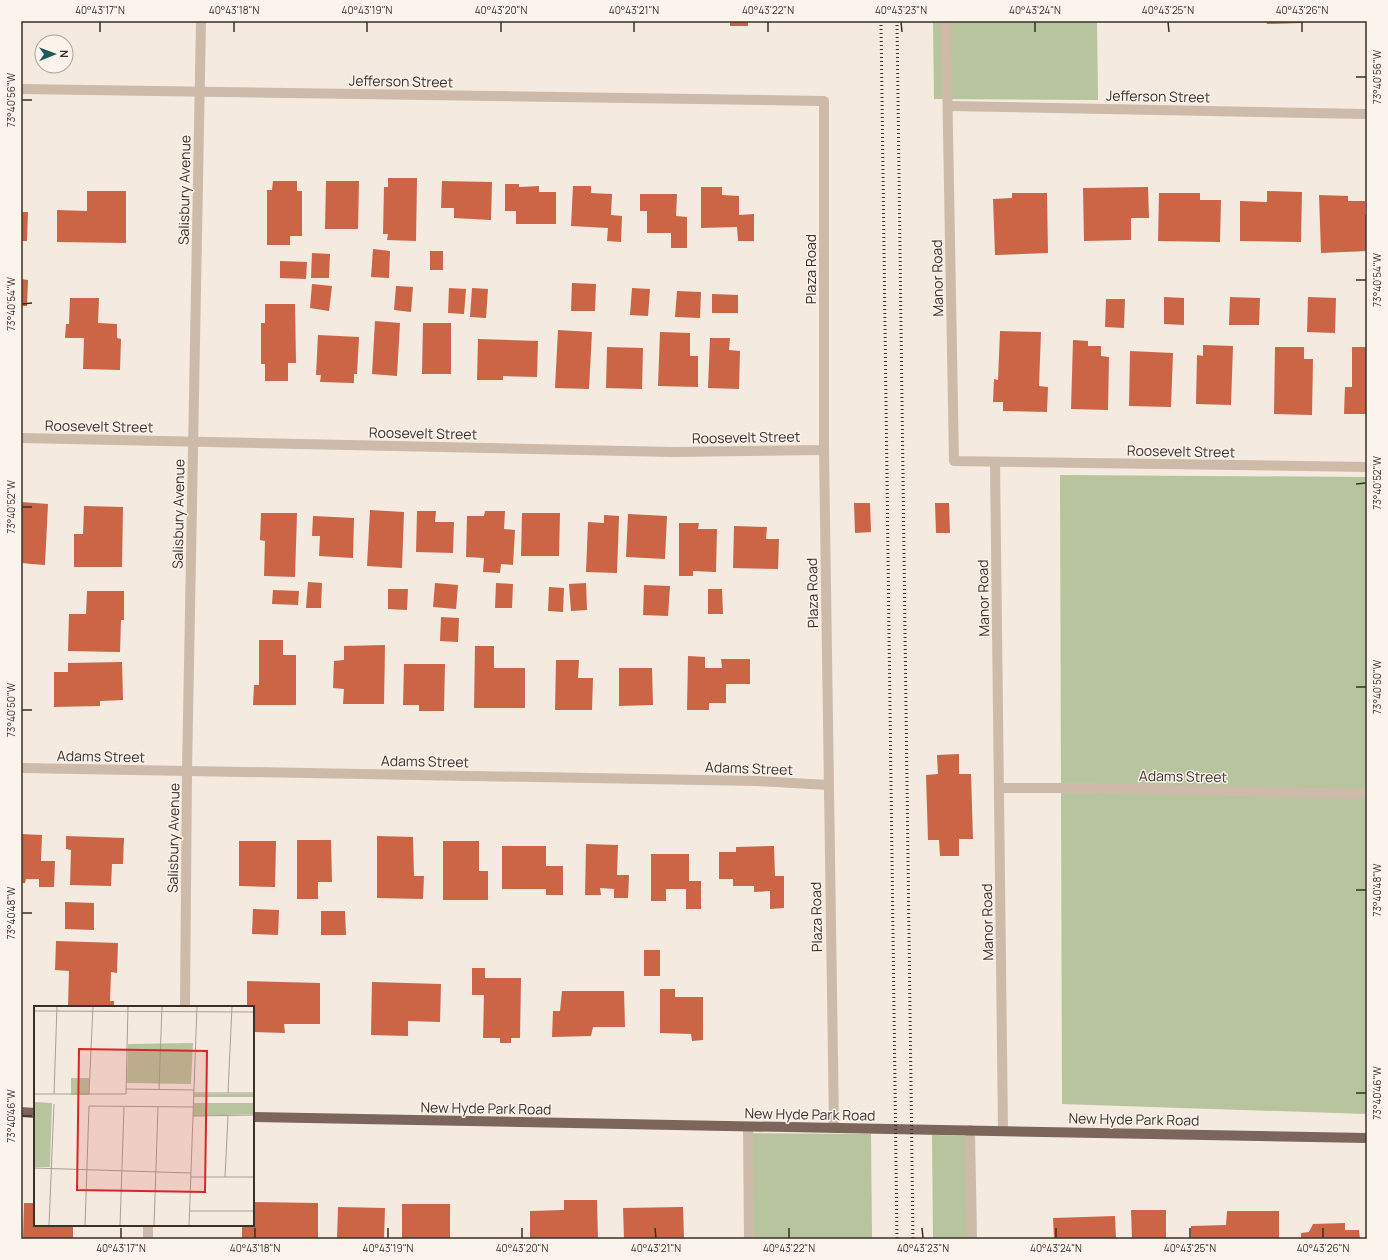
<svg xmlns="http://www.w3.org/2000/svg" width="1388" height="1260" font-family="Manrope,sans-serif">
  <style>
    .green { fill: #b7c49d }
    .building { fill: #cb6545 }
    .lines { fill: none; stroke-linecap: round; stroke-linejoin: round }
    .minor { stroke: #cdbaa9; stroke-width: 10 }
    .major { stroke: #7c655a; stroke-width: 10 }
    .rail { stroke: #3a2f29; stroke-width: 3; stroke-dasharray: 1 3; stroke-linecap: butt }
    .ticks { fill: none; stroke: #3a2f29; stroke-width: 1.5 }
    .labels { text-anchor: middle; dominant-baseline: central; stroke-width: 3; stroke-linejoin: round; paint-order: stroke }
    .street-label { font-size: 14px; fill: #3a2f29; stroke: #fbf4ec }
    .inset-road { fill: none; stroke: #aa9f96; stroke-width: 1 }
    .view { fill: #d62828; fill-opacity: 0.15; stroke: #d62828; stroke-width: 2 }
    .inset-edge { fill: none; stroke: #3a2f29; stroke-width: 2 }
    .neatline { fill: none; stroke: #3a2f29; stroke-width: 1.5 }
    .ticks-label { font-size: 10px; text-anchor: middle; fill: #3a2f29 }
  </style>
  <rect width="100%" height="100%" fill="#f4eadf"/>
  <g class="green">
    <path d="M933,21H1097L1098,100L934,99Z"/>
    <path d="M1060,475L1367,477V1114L1062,1104Z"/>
    <path d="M746,1133L871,1134L872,1239H748Z"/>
    <path d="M932,1135L967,1136L968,1239H933Z"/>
  </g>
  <g class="building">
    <rect x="730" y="21" width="18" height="5"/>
    <path d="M1266,21H1302V23L1267,24Z"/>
    <path d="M388,178H417L416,241L387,240L388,234H383L384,187H388Z"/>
    <path d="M273,181H297V191H302V236H290V245H267V190H272Z"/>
    <path d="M326,181H359L358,229H325Z"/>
    <path d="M442,181L492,182L491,220L454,218V208H441Z"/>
    <path d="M505,184H519V187L539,186V192H556V224H516V211H505Z"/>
    <path d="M573,186H591V193L612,194L611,215L622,216L621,242L607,241L608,228L571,226Z"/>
    <path d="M701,187H722V195L739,196V215L754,214V241H738L737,227L701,228Z"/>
    <path d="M1148,187L1149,218H1131V240L1084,241L1083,188Z"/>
    <path d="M87,191H126V243L57,242V210L87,211Z"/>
    <path d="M1267,191L1302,192L1301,242L1240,241V201L1267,202Z"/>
    <path d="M1012,193H1047L1048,253L995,255L993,199L1012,198Z"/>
    <path d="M1159,193H1200V200H1221L1220,242L1158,241Z"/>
    <path d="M640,194H677L676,216L687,217V248H671V233H647V211H640Z"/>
    <path d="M1319,195L1348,196V201H1365V215H1367V251L1321,253Z"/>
    <path d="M21,212H28L27,241H21Z"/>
    <path d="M373,249L390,251L389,278L371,277Z"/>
    <rect x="430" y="251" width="13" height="19"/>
    <path d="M312,253L330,254L329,278H311Z"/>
    <path d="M280,261L307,262L306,279L280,278Z"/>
    <path d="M21,279L28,280L27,306H21Z"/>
    <path d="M572,283L596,284L595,311H571Z"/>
    <path d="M312,284L332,286L329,311L310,308Z"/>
    <path d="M396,286L413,287L411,312L394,310Z"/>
    <path d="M449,288L466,289L464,314L448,313Z"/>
    <path d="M472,288L488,289L486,318L470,317Z"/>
    <path d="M632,288L650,289L648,316L630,315Z"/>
    <path d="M677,291L701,292L700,318L675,317Z"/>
    <path d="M712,294L738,295V313H712Z"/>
    <path d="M1164,297L1184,298V325L1164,324Z"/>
    <path d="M1230,297L1260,298L1259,325H1229Z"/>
    <path d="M1308,297L1336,298L1335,333L1307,332Z"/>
    <path d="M70,298H99L98,323L117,324V338L121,339L120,370L83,369L84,338H65L66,324H69Z"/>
    <path d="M1106,299H1125L1124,328L1105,327Z"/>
    <path d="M265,304H295L296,363H288V381H265V364H261V323H265Z"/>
    <path d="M375,321L400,323L397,376L372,374Z"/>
    <path d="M423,323H451V374H422Z"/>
    <path d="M558,330L592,332L589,389L555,388Z"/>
    <path d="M1000,331L1041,332L1039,386L1048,387L1047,412L1003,411V402H993L994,379L998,380Z"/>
    <path d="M660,332L690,333V356H698V387L658,386Z"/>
    <path d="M318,335L359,337L357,374H354V383L320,382L321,375H316Z"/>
    <path d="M710,338H730L729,350L740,351L739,389L708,388Z"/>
    <path d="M478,339L538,341L537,377L503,376V380H477Z"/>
    <path d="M1073,340L1088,341V346H1101V356L1109,357L1108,410L1071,409Z"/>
    <path d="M1203,345L1233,346L1231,405L1196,404L1197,355L1203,356Z"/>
    <path d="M607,347L643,348L642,389L606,388Z"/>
    <path d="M1275,347H1304V359H1313L1312,415L1274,414Z"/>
    <path d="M1352,347H1367V414H1344L1345,387H1352Z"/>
    <path d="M1130,351L1173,353L1171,407L1129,406Z"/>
    <path d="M21,502L48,504L45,565L21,563Z"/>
    <path d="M854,503H870L871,532L855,533Z"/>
    <path d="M935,503H949L950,533H936Z"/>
    <path d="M84,506L123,507L122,567H74V534H83Z"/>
    <path d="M370,510L404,512L402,568L367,566Z"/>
    <path d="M417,511H436L435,522H454L453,553L416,552Z"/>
    <path d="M485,511H505L504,529L515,530L513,565L501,564L500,573L483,572L484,558L466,557L467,516H484Z"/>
    <path d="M261,513H297L295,577L264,576L265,541L260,540Z"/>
    <path d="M522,513H560L559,556H521Z"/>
    <path d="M628,514L667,516L665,559L626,557Z"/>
    <path d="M604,515L619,516L617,573L586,572L588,522L604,523Z"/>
    <path d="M313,516L354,518L353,558L319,556L320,536H312Z"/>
    <path d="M679,523H699L698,529H717L716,572L693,571V576H679Z"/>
    <path d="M734,526L767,527L766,539H779L778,569L733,568Z"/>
    <path d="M308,582L322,583L321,608H306Z"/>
    <path d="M435,583L458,585L456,609L433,607Z"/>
    <path d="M496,583L513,584L512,608H495Z"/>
    <path d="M586,583L587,610L571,611L569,584Z"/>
    <path d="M644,585L670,586L668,616L643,615Z"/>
    <path d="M549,587L564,588L563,612L548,611Z"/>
    <path d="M388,589H408L407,610L388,609Z"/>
    <path d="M708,589H722L723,614H708Z"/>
    <path d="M273,590L299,591L298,605L272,604Z"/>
    <path d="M87,591H124V620H121L120,652L68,651L69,614H86Z"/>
    <path d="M441,617L459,618L458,642L440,641Z"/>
    <path d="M259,640H283V655H296V705H253L254,685H259Z"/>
    <path d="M385,645L384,704H343L344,689L333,688L334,661L344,660V646Z"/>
    <path d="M475,646H494V668H525V708H474Z"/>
    <path d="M688,656L705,657V668H722L721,659H750V684H726V703H709V710H687Z"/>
    <path d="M556,660H579L578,678H593L592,710H555Z"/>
    <path d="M122,662L123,700L100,701V706L54,707V672H68V663Z"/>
    <path d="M404,664H445L444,711H419V705H403Z"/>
    <path d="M619,668H652L653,705L619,706Z"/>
    <path d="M959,754V774H971L973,839H959V856H940L939,840H928L926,775L938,774L937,755Z"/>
    <path d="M21,834L42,835L41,861H55L54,887H39V879H26L25,883H21Z"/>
    <path d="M66,836L124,838L123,864H112L111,886L70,885L71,850L66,849Z"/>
    <path d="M377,836L413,837L414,876H424L423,899L377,898Z"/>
    <path d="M297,840H331L332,882H318V899H297Z"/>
    <path d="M239,841H276L275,887L239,886Z"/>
    <path d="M443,841H479V871H488V900H443Z"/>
    <path d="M586,844L618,845L617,875H629L628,898H614V889L600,888L601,895H585Z"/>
    <path d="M502,846H546V866H563V895H546V889H502Z"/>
    <path d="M774,846L775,876H784V908L770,909V891L754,892V886H733V879H719V852H736V847Z"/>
    <path d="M651,854H689V881H701V909H686V889H666V901H651Z"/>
    <path d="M65,902L94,903V930L65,929Z"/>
    <path d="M253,909L279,910L278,935L252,934Z"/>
    <path d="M321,911H345L346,935H321Z"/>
    <path d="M56,941L118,943L117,973L111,972L110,1001H114V1007H68L69,971L55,970Z"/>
    <rect x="644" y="950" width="16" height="26"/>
    <path d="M472,968H485V978H521L520,1038H511V1043H500V1038H483L484,995H472Z"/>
    <path d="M247,981L320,983V1024H284L285,1033L253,1032V1007H247Z"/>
    <path d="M372,982L441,984L440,1022L408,1021V1036L371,1035Z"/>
    <path d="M660,989H675V997H703V1040L692,1041L691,1034L660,1033Z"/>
    <path d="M562,991H624L625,1027H593L591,1036L552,1037L553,1011H560Z"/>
    <path d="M564,1200H597L598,1239H530V1211L564,1210Z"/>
    <path d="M253,1202L318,1203V1239H242V1225H253Z"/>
    <path d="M24,1203H35V1225H73V1239H23Z"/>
    <rect x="402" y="1204" width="48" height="35"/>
    <path d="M338,1207L385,1208L384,1239H337Z"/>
    <path d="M683,1207L684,1239H624L623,1208Z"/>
    <path d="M1131,1210H1166V1239H1132Z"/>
    <path d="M1227,1211H1279V1239H1191V1226L1226,1225Z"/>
    <path d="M1115,1216L1116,1239H1054L1053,1218Z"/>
    <path d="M1345,1223V1230H1359L1360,1239H1301V1233L1309,1232L1313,1224Z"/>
  </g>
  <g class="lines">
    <g class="minor">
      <path d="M946,21L954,461L1367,467"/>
      <path d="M21,89L824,101V450L834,1128"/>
      <path d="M948,106L1367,114"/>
      <path d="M21,438L673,452L824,450"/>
      <path d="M995,462L1003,1130"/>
      <path d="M21,768L757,781L828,785"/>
      <path d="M999,788H1094L1367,794"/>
      <path d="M185,1007L187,771L201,21"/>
      <path d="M748,1127L749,1239"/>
      <path d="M970,1130L972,1239"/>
      <path d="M148,1225V1239"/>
    </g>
    <g class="major">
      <path d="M21,1112L35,1113"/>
      <path d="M253,1117L1367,1138"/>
    </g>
    <g class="rail">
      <path d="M881,21L897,1239"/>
      <path d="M897,21L913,1239"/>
    </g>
  </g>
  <path class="ticks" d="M100,22V32M234,22V32M367,22V32M501,22V32M634,22V32M768,22V32M901,22L902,32M1035,22V32M1168,22L1169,32M1302,22V32M1356,77H1366M22,100H32M1356,280H1366M22,304L32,303M1356,484L1366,483M22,507H32M1356,687H1366M22,710H32M1356,890H1366M22,913H32M1356,1093H1366M22,1116H32M121,1228V1238M255,1228V1238M388,1228V1238M522,1228V1238M655,1228L656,1238M789,1228V1238M922,1228L923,1238M1056,1228V1238M1190,1228V1238M1323,1228V1238"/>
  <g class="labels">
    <g class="street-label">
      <text transform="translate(401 81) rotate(1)">Jefferson Street</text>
      <text transform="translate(1158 96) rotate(1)">Jefferson Street</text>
      <text transform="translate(184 190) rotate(-89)">Salisbury Avenue</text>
      <text transform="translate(810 269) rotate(-90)">Plaza Road</text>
      <text transform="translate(937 278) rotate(-91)">Manor Road</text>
      <text transform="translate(99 426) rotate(1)">Roosevelt Street</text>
      <text transform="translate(423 433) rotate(1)">Roosevelt Street</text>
      <text transform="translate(746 437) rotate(-1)">Roosevelt Street</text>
      <text transform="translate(1181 451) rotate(1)">Roosevelt Street</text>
      <text transform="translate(178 514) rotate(-89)">Salisbury Avenue</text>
      <text transform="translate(812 593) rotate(-91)">Plaza Road</text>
      <text transform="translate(983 598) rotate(-91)">Manor Road</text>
      <text transform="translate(101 756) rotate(1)">Adams Street</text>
      <text transform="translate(425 761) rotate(1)">Adams Street</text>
      <text transform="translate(749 768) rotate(2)">Adams Street</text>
      <text transform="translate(1183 776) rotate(1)">Adams Street</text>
      <text transform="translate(173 838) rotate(-89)">Salisbury Avenue</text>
      <text transform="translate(816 917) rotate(-91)">Plaza Road</text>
      <text transform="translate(987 922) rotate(-91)">Manor Road</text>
      <text transform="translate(486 1108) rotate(1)">New Hyde Park Road</text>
      <text transform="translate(810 1114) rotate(1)">New Hyde Park Road</text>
      <text transform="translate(1134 1119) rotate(1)">New Hyde Park Road</text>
    </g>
  </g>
  <g transform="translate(34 1006)">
    <rect width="220" height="220" fill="#f4eadf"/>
    <path d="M159,37L157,78L93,77L94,38ZM37,72H55V89H37ZM160,88H220V91H160ZM0,96L18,97L16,161H0ZM160,97H220V108L159,110Z" fill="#b7c49d"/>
    <path class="inset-road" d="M0,5L220,6M92,83L160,84M125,84L128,0M160,87H220M194,87L198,0M0,88H92L94,0M20,88L23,0M55,88L59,0M159,110L220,109M0,162L157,167M157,171H220M191,171L194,110M155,205H220M15,220L20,98M51,220L55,100L159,101M86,220L90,101M120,220L124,101M155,220L163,0"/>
    <path class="view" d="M45,43L173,45L171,186L43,184Z"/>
    <rect width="220" height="220" class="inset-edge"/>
  </g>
  <rect width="1388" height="1260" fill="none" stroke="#fbf4ec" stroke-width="44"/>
  <g transform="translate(54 54) rotate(89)"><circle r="19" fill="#fbf4ec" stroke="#aea59e"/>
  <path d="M0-3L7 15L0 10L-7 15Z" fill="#1d5a5e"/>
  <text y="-6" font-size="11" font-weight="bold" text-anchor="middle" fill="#3a2f29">N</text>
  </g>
  <rect x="22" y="22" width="1344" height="1216" class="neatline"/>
  <g class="ticks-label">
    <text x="100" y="14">40°43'17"N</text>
    <text x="234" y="14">40°43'18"N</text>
    <text x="367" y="14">40°43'19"N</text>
    <text x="501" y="14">40°43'20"N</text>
    <text x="634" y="14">40°43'21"N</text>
    <text x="768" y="14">40°43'22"N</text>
    <text x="901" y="14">40°43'23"N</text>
    <text x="1035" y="14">40°43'24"N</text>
    <text x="1168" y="14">40°43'25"N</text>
    <text x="1302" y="14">40°43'26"N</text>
    <text transform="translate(1377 77) rotate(-90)" y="4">73°40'56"W</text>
    <text transform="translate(11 100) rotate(-90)" y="4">73°40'56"W</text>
    <text transform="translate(1377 280) rotate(-90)" y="4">73°40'54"W</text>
    <text transform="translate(11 304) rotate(-90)" y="4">73°40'54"W</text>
    <text transform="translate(1377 483) rotate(-90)" y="4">73°40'52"W</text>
    <text transform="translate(11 507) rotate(-90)" y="4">73°40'52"W</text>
    <text transform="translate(1377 687) rotate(-90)" y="4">73°40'50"W</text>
    <text transform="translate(11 710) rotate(-90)" y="4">73°40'50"W</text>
    <text transform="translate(1377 890) rotate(-90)" y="4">73°40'48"W</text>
    <text transform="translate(11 913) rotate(-90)" y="4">73°40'48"W</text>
    <text transform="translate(1377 1093) rotate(-90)" y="4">73°40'46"W</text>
    <text transform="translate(11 1116) rotate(-90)" y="4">73°40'46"W</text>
    <text x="121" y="1252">40°43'17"N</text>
    <text x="255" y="1252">40°43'18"N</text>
    <text x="388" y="1252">40°43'19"N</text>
    <text x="522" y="1252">40°43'20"N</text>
    <text x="656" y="1252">40°43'21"N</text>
    <text x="789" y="1252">40°43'22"N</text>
    <text x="923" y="1252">40°43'23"N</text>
    <text x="1056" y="1252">40°43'24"N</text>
    <text x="1190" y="1252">40°43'25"N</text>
    <text x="1323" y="1252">40°43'26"N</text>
  </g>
</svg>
